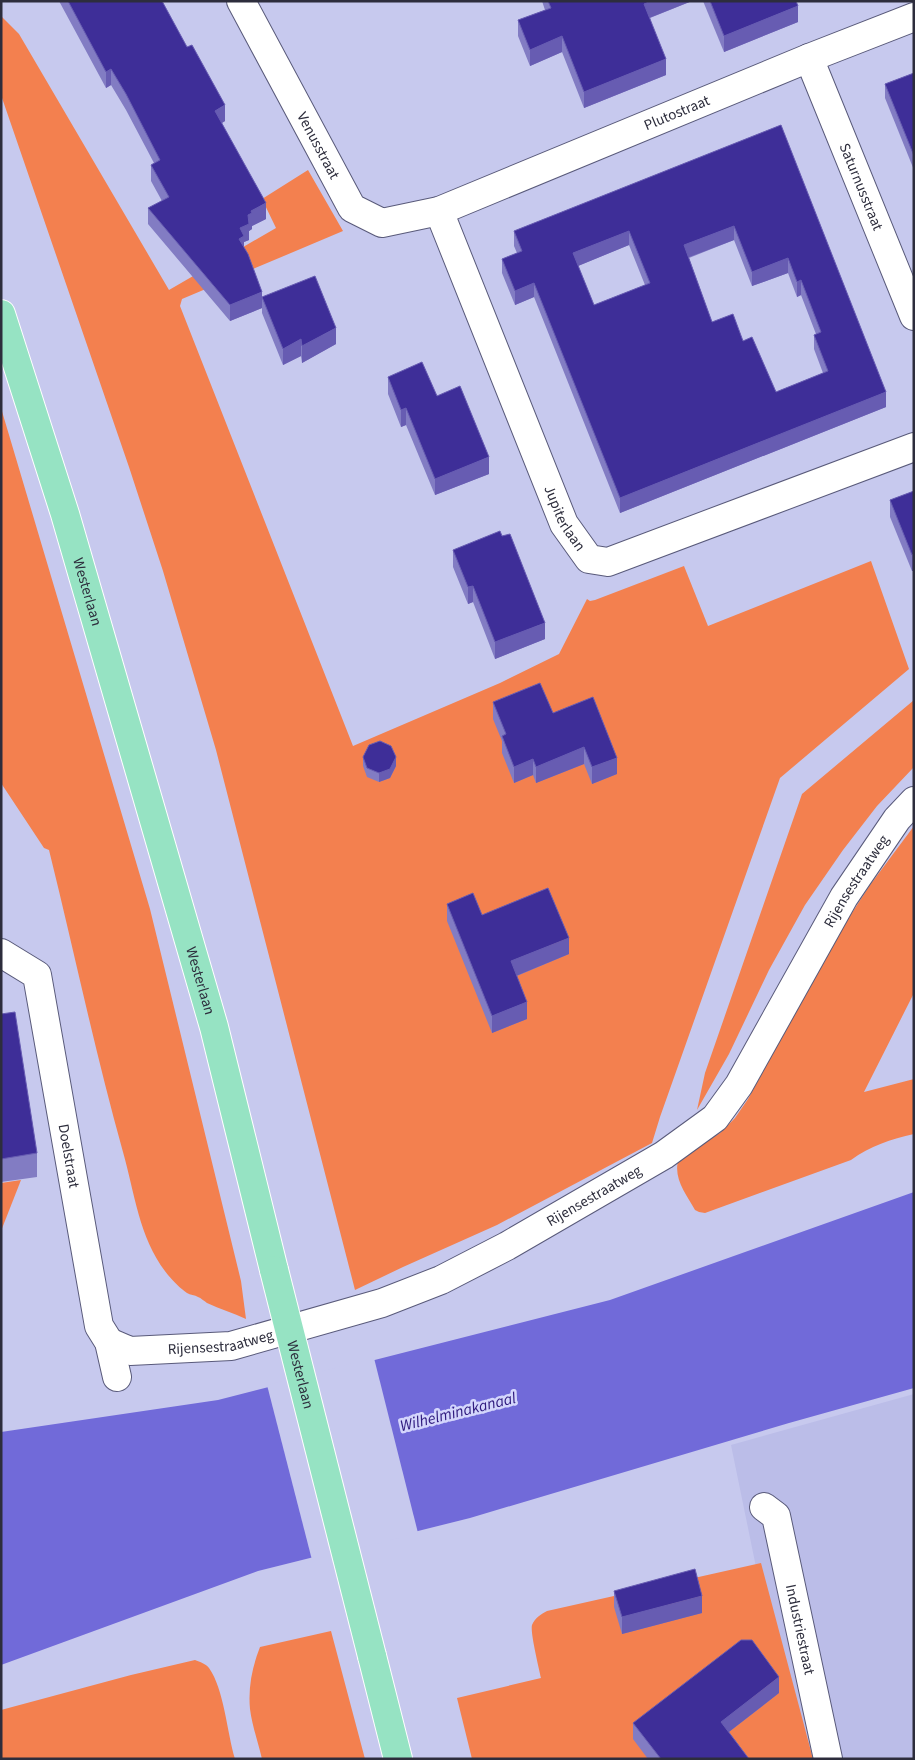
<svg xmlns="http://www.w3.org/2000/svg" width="915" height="1760" font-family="'Source Sans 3',sans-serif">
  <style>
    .built { fill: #bbbde8 }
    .green { fill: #f3804f }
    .water { fill: #716ad9 }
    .pier { fill: #c7c9ee }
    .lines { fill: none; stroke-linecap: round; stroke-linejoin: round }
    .minor-casing { stroke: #595a7a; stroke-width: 30 }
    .primary-casing { stroke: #fff; stroke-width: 30 }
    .minor { stroke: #fff; stroke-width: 28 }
    .primary { stroke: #96e3c3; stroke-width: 28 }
    .primary-bridge-casing { stroke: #fff; stroke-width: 30; stroke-linecap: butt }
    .primary-bridge { stroke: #96e3c3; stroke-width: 28 }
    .wall { fill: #827cc3; fill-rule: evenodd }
    .shaded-wall { fill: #675cb2 }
    .building { fill: #3e2e98; stroke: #675cb2; fill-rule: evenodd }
    .labels { text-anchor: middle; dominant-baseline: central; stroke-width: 5; stroke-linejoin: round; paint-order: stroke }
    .street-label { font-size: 15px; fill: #2d2d3c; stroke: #d4d6fc }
    .water-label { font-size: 16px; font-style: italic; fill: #2f1a7e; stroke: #d4d6fc }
  </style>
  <rect width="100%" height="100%" fill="#c7c9ee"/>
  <path class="built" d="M914,1394V1759H781L772,1645L731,1445Z"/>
  <g class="green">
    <path d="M1,16L19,34L169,290L276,228L262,199L308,170L343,231L182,299L180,306L353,746L500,683L559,654L587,599L590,601L595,600L684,566L708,626L871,561L909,669L780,778L660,1117L652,1143L497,1225L403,1267L355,1290L216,750L163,571L129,467L1,95Z"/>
    <path d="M1,408L150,909L231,1240L241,1281L246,1319C233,1313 220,1309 207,1303C204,1301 201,1298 198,1297C195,1295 190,1295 187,1293C181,1289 173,1281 168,1275C139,1239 135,1194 123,1152C95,1052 74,951 49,850L44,848L1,783Z"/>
    <path d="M914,700V767L877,806L843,850L805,905L769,970L729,1054L697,1110L705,1073L802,794Z"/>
    <path d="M914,826V993L864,1092L914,1079V1134C891,1139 870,1146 851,1160L705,1213L699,1212L695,1210C686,1194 672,1177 679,1158L720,1133L735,1118L748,1099L833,942L870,885Z"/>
    <path d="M21,1180L1,1231V1183Z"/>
    <path d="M761,1563L813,1759H472L457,1698L541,1678C539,1668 530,1632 532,1625C535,1618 541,1614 547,1611Z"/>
    <path d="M331,1631L365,1759H262C258,1742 252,1725 250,1709C248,1688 252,1667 260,1647Z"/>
    <path d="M195,1660C200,1662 206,1664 209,1668C224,1689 227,1732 235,1759H1V1710L131,1675Z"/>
  </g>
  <path class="water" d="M914,1192V1388L789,1423L470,1518L258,1571L1,1665V1432L218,1400L610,1300Z"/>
  <path class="pier" d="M374,1358L418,1533L312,1560L267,1385Z"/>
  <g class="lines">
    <defs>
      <g id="minor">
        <path id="s1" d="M241,1L352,208L382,223L439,211L809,58L914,17"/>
        <path id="s2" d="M809,58L914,316"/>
        <path id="s3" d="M439,211L564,524L589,559L608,562L914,447"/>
        <path id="s4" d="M1,953L37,975L99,1326L109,1342L117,1377"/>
        <path id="s5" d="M109,1342L130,1351L231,1346L382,1303L441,1280L507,1246L664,1155L715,1118L739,1085L844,897L897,819L914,801"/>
        <path id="s6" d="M764,1507L776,1516L828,1759"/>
      </g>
      <g id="primary">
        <path id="s7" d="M1,314L65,514L214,1027L274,1270"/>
        <path d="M372,1656L398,1759"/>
      </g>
    </defs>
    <use href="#minor" class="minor-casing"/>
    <use href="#primary" class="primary-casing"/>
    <use href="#minor" class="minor"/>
    <use href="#primary" class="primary"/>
    <defs>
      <g id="primary-bridge">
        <path id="s8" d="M274,1270L372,1656"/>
      </g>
    </defs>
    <use href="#primary-bridge" class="primary-bridge-casing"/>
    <use href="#primary-bridge" class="primary-bridge"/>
  </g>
  <g class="wall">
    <path d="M59,1H162L225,121L222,123L266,219L252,226V229L249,231V240L244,242V247L262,308L230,321L148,224V208L162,201L151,181V165L154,163L126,110L111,85L106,88Z"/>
    <path d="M542,1H692L650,18L666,75L584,108L562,52L530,66L518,36V20L545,10Z"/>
    <path d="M703,1H796L798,22L724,52Z"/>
    <path d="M914,73V170L885,98V84Z"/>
    <path d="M781,125L886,407L620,513L534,297L515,305L502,273V259L517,253L514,246V231ZM734,240L752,286L788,273L797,297L801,295L816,334L814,335V349L823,373L776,392L743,341L712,322L689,258ZM629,245L645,285L594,305L578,266Z"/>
    <path d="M262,297L336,344L302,363L301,356L283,365L262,313Z"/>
    <path d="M388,377L437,396L489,474L435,495L406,425L401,427L388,394Z"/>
    <path d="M914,491L912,571L890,517V500Z"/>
    <path d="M453,550L545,639L495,659L473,602L468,604L453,567Z"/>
    <path d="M493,702L553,713L617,774L592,784L584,764L536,783L533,775L514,783L502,753V741L493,719Z"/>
    <path d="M363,757L396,766L390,778L379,782L367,777L363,766Z"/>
    <path d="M447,904L482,915L569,954L517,976L527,1019L492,1033L447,921Z"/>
    <path d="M1,1014L37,1153V1177L1,1182Z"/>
    <path d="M614,1591L702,1613L622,1634L614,1607Z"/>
    <path d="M779,1693L729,1732L749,1759H648L633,1739V1723Z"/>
  </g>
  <g class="shaded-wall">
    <path d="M651,1H692L644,20V4Z"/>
    <path d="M798,6V22L724,52V36Z"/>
    <path d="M562,36V52L530,66V50Z"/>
    <path d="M666,59V75L584,108V92Z"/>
    <path d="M111,69V85L106,88V72Z"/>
    <path d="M225,105V121L215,127V111Z"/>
    <path d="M266,203V219L252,226V229L249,231V240L244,242V252L239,239L240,228L251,211Z"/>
    <path d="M734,226V240L684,259V245Z"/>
    <path d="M629,231V245L573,268V253Z"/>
    <path d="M788,258V273L752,286V272Z"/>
    <path d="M801,280V295L797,297V282Z"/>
    <path d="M534,283V297L515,305V291Z"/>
    <path d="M262,292V308L230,321V305Z"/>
    <path d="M336,328V344L302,363V346Z"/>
    <path d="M301,339V356L283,365V349Z"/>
    <path d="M886,392V407L620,513V498Z"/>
    <path d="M406,408V425L401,427V410Z"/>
    <path d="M489,457V474L435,495V479Z"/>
    <path d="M914,554V571H912V555Z"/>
    <path d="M473,586V602L468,604V587Z"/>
    <path d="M545,623V639L495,659V642Z"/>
    <path d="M584,747V764L536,783V767Z"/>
    <path d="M396,757V766L390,778L379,782V773Z"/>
    <path d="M617,758V774L592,784V767Z"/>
    <path d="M533,759V775L514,783V767Z"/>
    <path d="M569,938V954L511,978V961Z"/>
    <path d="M527,1002V1019L492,1033V1016Z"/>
    <path d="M702,1596V1613L622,1634V1617Z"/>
    <path d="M779,1677V1693L721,1738V1722Z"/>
  </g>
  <g class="building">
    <path d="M68,1H162L187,47L192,45L225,105L215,111L266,203L251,211L252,213L248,215L249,224L240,228L244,236L239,239L248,254L262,292L230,305L148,208L169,197L151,165L160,160L126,94L111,69L106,72Z"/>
    <path d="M548,1H651L644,4L666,59L584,92L562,36L530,50L518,20L551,8Z"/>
    <path d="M710,1H796L798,6L724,36Z"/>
    <path d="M914,73V156L885,84Z"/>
    <path d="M781,125L886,392L620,498L534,283L515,291L502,259L522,251L514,231ZM734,226L752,272L788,258L797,282L801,280L821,332L814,335L828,371L776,392L752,337L743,341L733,314L712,322L684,245ZM629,231L650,283L594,305L573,253Z"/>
    <path d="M315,276L336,328L302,346L301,339L283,349L262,297Z"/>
    <path d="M422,362L437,396L460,386L489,457L435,479L406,408L401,410L388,377Z"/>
    <path d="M914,491V554L912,555L890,500Z"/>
    <path d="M500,531L502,536L510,534L545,623L495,642L473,586L468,587L453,550Z"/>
    <path d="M540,683L553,713L593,697L617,758L592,767L584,747L536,767L533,759L514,767L502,736L506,734L493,702Z"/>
    <path d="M380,741L391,746L396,757L390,769L379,773L367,768L363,757L369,745Z"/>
    <path d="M548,888L569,938L511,961L527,1002L492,1016L447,904L473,893L482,915Z"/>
    <path d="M15,1012L37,1153L1,1159V1014Z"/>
    <path d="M695,1569L702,1596L622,1617L614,1591Z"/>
    <path d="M741,1640H752L779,1677L721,1722L749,1759H661L633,1723Z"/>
  </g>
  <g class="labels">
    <g class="street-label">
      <text stroke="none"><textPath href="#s1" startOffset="584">Plutostraat</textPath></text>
      <text stroke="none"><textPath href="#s1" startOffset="164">Venusstraat</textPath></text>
      <text stroke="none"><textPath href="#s2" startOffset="139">Saturnusstraat</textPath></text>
      <text stroke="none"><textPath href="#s3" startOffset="332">Jupiterlaan</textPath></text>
      <text stroke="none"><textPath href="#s7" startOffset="291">Westerlaan</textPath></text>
      <text stroke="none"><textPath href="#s5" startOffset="939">Rijensestraatweg</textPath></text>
      <text stroke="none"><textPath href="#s7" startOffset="696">Westerlaan</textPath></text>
      <text stroke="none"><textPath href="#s4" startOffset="226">Doelstraat</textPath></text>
      <text stroke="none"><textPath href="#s5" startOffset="519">Rijensestraatweg</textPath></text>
      <text stroke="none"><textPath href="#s5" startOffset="114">Rijensestraatweg</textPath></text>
      <text stroke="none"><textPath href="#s8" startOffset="108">Westerlaan</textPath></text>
      <text stroke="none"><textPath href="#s6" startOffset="131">Industriestraat</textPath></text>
    </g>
    <g class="water-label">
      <text transform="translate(458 1412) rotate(-14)">Wilhelminakanaal</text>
    </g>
  </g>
  <rect width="915" height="1760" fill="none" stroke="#2d2d3c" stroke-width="5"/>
</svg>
